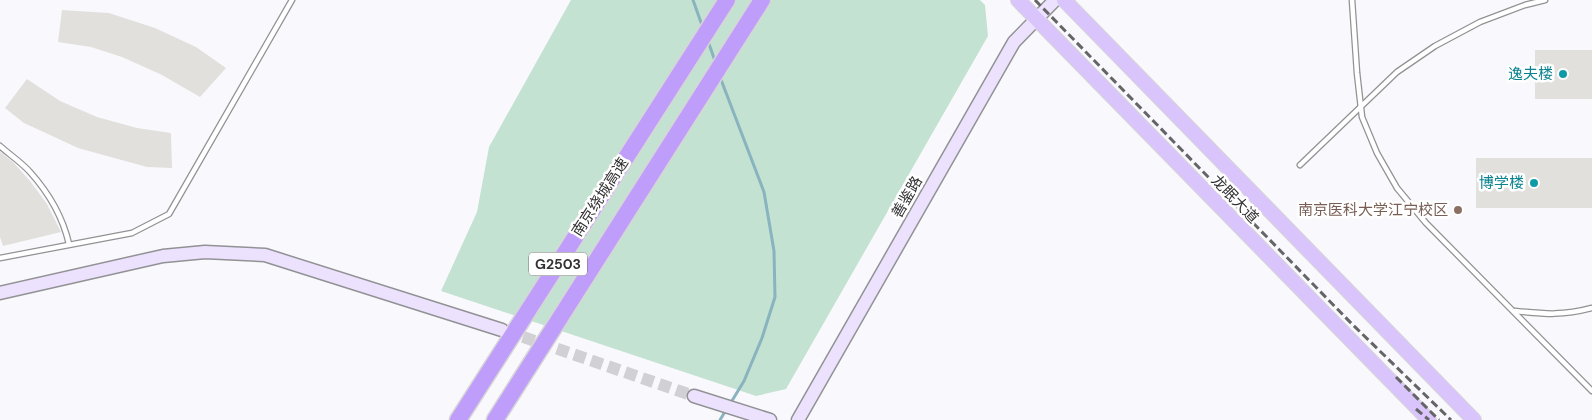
<svg xmlns="http://www.w3.org/2000/svg" width="1592" height="420" font-family="'DM Sans','Noto Sans SC',sans-serif">
  <style>
    .green { fill: #c4e2d1 }
    .lines { fill: none; stroke-linecap: round; stroke-linejoin: round }
    .stream { stroke: #88b3bf; stroke-width: 3 }
    .building { fill: #e2e0dd }
    .secondary-tunnel { stroke: #d1d1d5; stroke-width: 12; stroke-dasharray: 12 6; stroke-linecap: butt }
    .lane-casing { stroke: #929295; stroke-width: 7 }
    .secondary-casing { stroke: #929295; stroke-width: 15 }
    .primary-casing { stroke: #d6d6d6; stroke-width: 16 }
    .highway-casing { stroke: #d6d6d6; stroke-width: 19 }
    .lane { stroke: #fff; stroke-width: 4.5 }
    .secondary { stroke: #ece2fe; stroke-width: 12 }
    .primary { stroke: #d9c4fc; stroke-width: 14 }
    .highway { stroke: #bf9dfa; stroke-width: 16 }
    .rail { stroke: #656567; stroke-width: 3; stroke-dasharray: 8 4; stroke-linecap: butt }
    .culture-dot { fill: #0f9aa8; stroke: #fff; stroke-width: 2 }
    .education-dot { fill: #8d6e63; stroke: #fff; stroke-width: 2 }
    .labels { text-anchor: middle; dominant-baseline: central; stroke-width: 5; stroke-linejoin: round; paint-order: stroke }
    .shield { fill: #fff; stroke: #707071; stroke-width: 1 }
    .shield-label { font-size: 14px; font-weight: bold; fill: #323234 }
    .culture-label { font-size: 15px; fill: #0d838f; stroke: #fff; text-anchor: end }
    .street-label { font-size: 15px; fill: #323234; stroke: #fff }
    .education-label { font-size: 15px; fill: #785e54; stroke: #fff; text-anchor: end }
  </style>
  <rect width="100%" height="100%" fill="#f9f9fd"/>
  <path class="green" d="M571,0H980L985,5L988,36L786,389L756,396L441,291L477,212L489,147Z"/>
  <g class="lines">
    <g class="stream">
      <path d="M693,0L703,28"/>
      <path d="M708,41L716,64"/>
      <path d="M720,77L764,192L774,251L775,297L762,338L744,381L730,404"/>
      <path d="M720,420L726,410"/>
    </g>
  </g>
  <g class="building">
    <path d="M62,10L109,13L155,28L196,47L226,68L200,97L162,75L122,57L91,47L58,42Z"/>
    <rect x="1535" y="50" width="57" height="49"/>
    <path d="M27,79L60,101L97,117L137,128L171,133L172,168L147,167L78,148L24,123L5,108Z"/>
    <path d="M0,152L13,162L30,181L47,204L61,232L3,246L0,237Z"/>
    <rect x="1476" y="158" width="116" height="50"/>
  </g>
  <g class="lines">
    <path class="secondary-tunnel" d="M506,331L694,396"/>
    <defs>
      <g id="lane">
        <path d="M1352,0L1357,73L1362,117L1377,153L1397,188L1426,223L1592,391"/>
        <path d="M0,146C10,155 21,162 30,172C48,192 63,218 69,244"/>
        <path d="M1300,165L1397,72L1435,46L1480,22L1525,5L1545,0"/>
        <path d="M0,258L132,233L169,214L292,0"/>
        <path d="M1515,311C1545,314 1562,316 1592,308"/>
      </g>
      <g id="secondary">
        <path d="M0,293L163,256L205,252L265,255L502,330"/>
        <path d="M694,396L770,420"/>
        <path d="M798,420L1014,42L1055,0"/>
      </g>
      <g id="primary">
        <path d="M1018,0L1429,420"/>
        <path d="M1064,0L1474,420"/>
      </g>
      <g id="highway">
        <path d="M458,420L727,0"/>
        <path d="M495,420L762,0"/>
      </g>
    </defs>
    <use href="#lane" class="lane-casing"/>
    <use href="#secondary" class="secondary-casing"/>
    <use href="#primary" class="primary-casing"/>
    <use href="#highway" class="highway-casing"/>
    <use href="#lane" class="lane"/>
    <use href="#secondary" class="secondary"/>
    <use href="#primary" class="primary"/>
    <use href="#highway" class="highway"/>
    <g class="rail">
      <path d="M1035,0L1352,324L1451,420"/>
      <path d="M1396,377L1439,420"/>
      <path d="M1416,409L1429,420"/>
    </g>
  </g>
  <g class="culture-dot">
    <circle cx="1563" cy="74" r="5"/>
    <circle cx="1534" cy="183" r="5"/>
  </g>
  <circle class="education-dot" cx="1458" cy="210" r="5"/>
  <g class="labels">
    <rect class="shield" x="529" y="252.5" width="58" height="23" rx="4"/>
    <g class="shield-label">
      <text x="558" y="264">G2503</text>
    </g>
    <g class="culture-label">
      <text x="1553" y="74">逸夫楼</text>
      <text x="1524" y="183">博学楼</text>
    </g>
    <g class="street-label">
      <text transform="translate(600 197) rotate(-57)">南京绕城高速</text>
      <text transform="translate(907 197) rotate(-60)">善鉴路</text>
      <text transform="translate(1235 199) rotate(46)">龙眠大道</text>
    </g>
    <g class="education-label">
      <text x="1448" y="210">南京医科大学江宁校区</text>
    </g>
  </g>
</svg>
